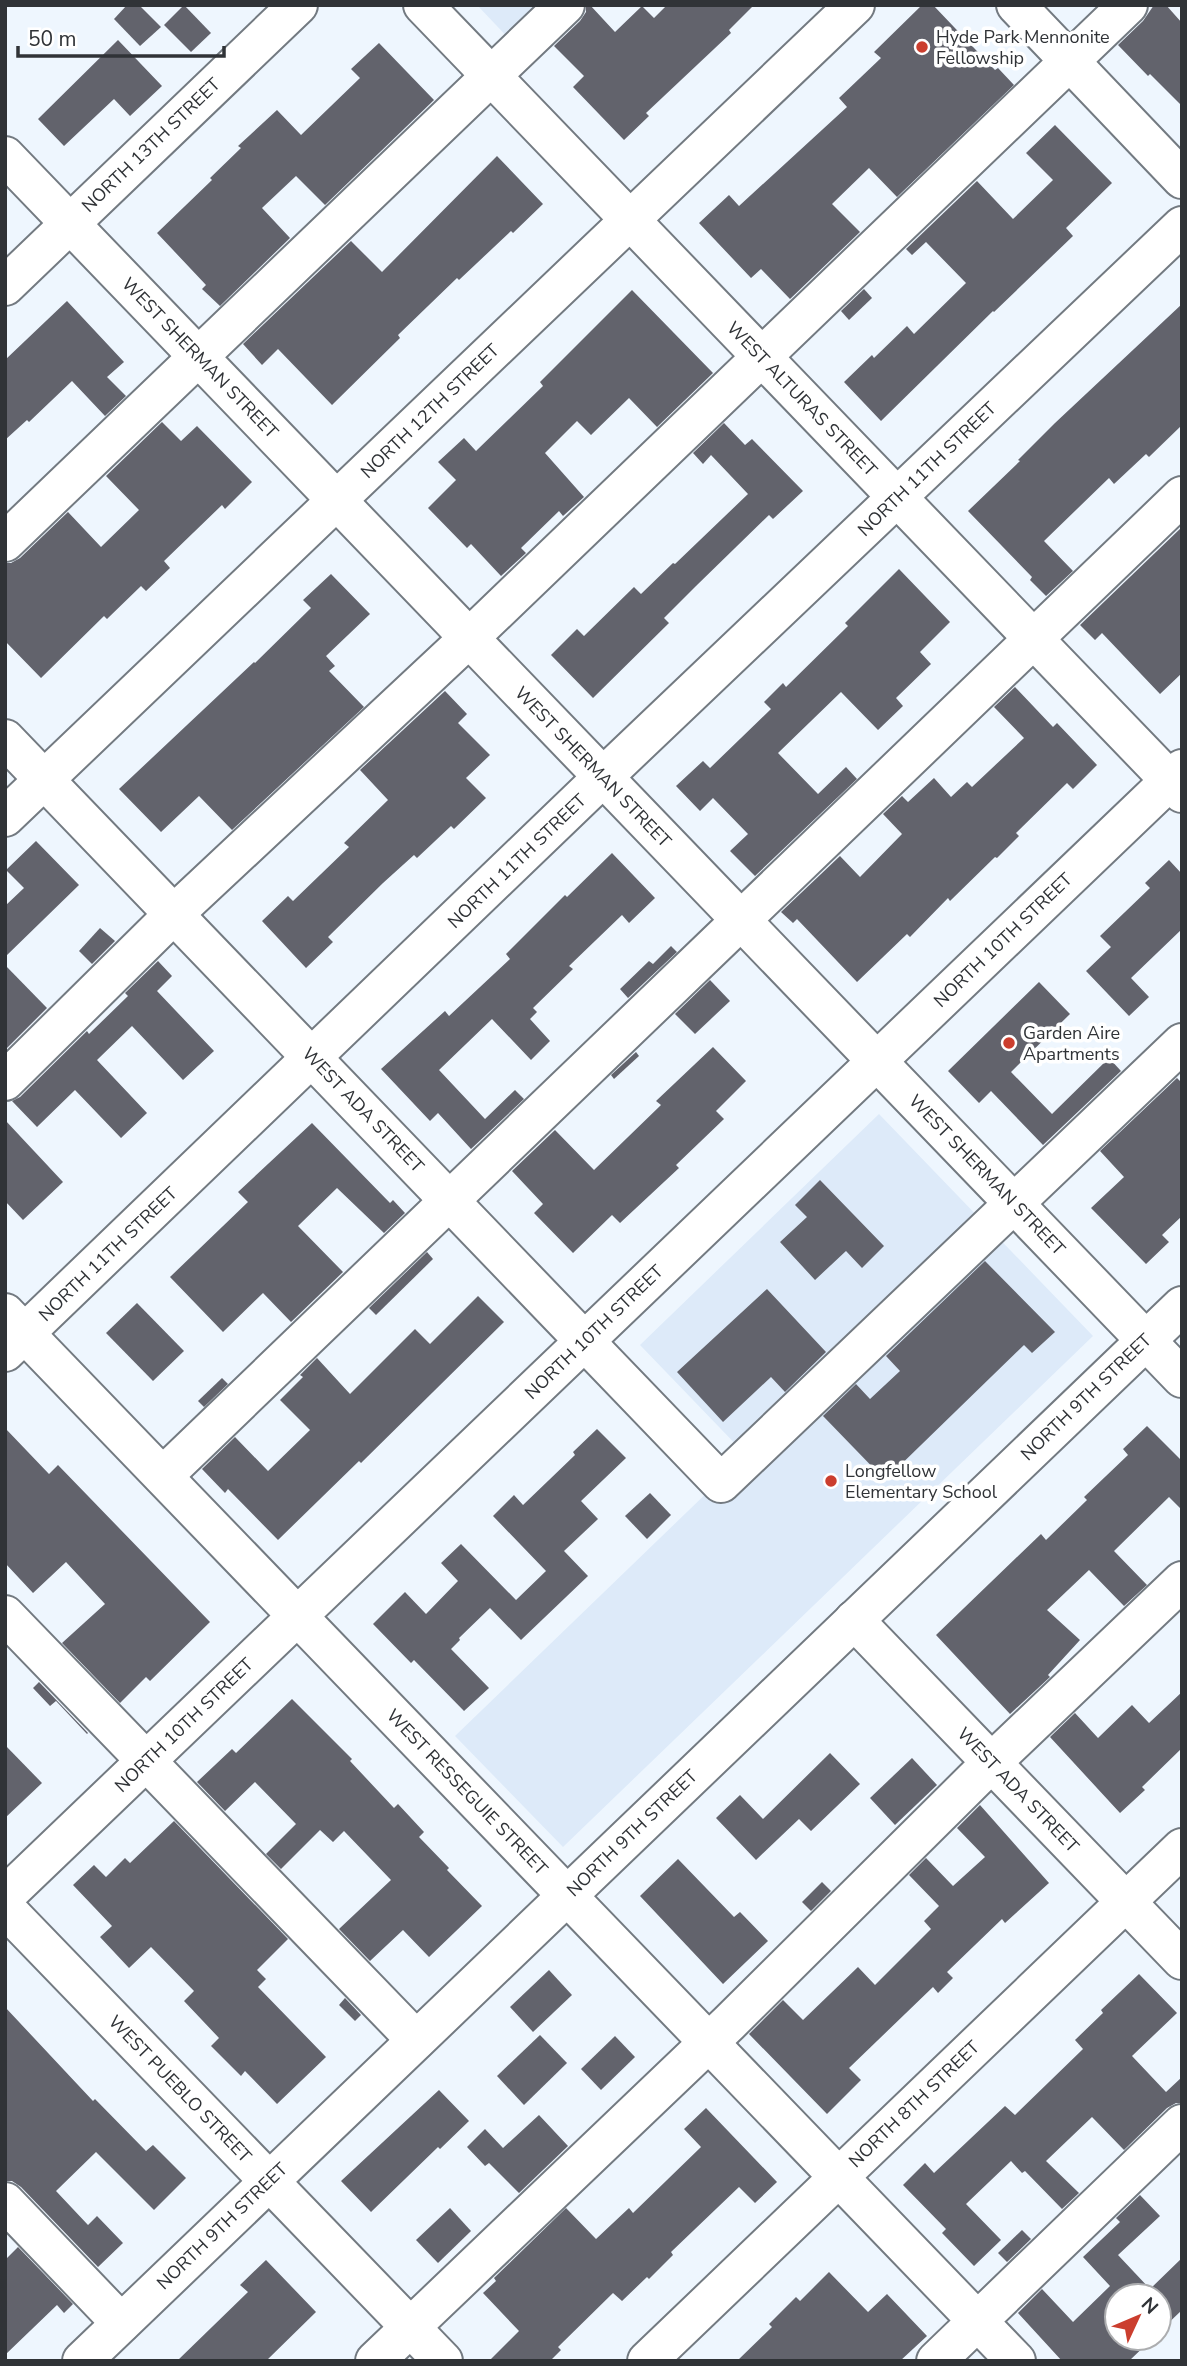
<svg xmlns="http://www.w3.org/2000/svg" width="1187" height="2366" font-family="'Nunito Sans',sans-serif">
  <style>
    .built { fill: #ddeaf9 }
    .building { fill: #62636c }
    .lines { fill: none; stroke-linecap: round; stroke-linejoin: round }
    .minor-casing { stroke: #737a81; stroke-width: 42 }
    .minor { stroke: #fff; stroke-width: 38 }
    .poi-dot { fill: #cb3e2e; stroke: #fff; stroke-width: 2.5 }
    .labels { text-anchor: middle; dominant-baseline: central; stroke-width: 7; stroke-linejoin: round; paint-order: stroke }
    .poi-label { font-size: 18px; fill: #303337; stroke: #fff; text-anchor: start }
    .street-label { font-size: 18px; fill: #303337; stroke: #fff }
  </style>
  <rect width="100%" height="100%" fill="#eef6fe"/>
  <g class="built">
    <path d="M477,5H553L513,43Z"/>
    <path d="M879,1114L1093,1336L563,1847L455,1736L746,1455L640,1345Z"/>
  </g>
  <g class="building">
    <path d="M127,5H139L161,27L140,46L114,19Z"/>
    <path d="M184,5L211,33L191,52L164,25Z"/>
    <path d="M586,5H590L615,32L642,6L654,18L667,5H754L729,30L731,33L646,113L649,116L624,140L573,87L584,76L554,46L580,21L586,12Z"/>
    <path d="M922,5H933L995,70L998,68L1014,85L897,197L869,168L832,204L860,232L790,299L761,269L751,278L699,223L729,195L739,206L847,107L839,98L881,58L874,52Z"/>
    <path d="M1154,5H1166L1182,23V106L1150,74L1148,76L1118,45L1143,21Z"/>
    <path d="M118,40L162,86L130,116L114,99L64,146L38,119Z"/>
    <path d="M379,43L434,100L325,205L296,176L262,208L290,238L220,306L202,289L206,285L157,233L212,180L210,178L241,148L238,146L277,110L301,135L360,78L351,69Z"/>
    <path d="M1055,125L1112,183L1066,228L1073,236L994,312L993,311L881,421L844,382L872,355L874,358L907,326L914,334L966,283L926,242L912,255L906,249L977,181L1013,219L1053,180L1026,153Z"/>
    <path d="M497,156L543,204L513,233L511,231L459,280L457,278L398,335L400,338L332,405L278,349L262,365L243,344L351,241L382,272Z"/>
    <path d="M864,289L872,298L849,320L841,311Z"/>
    <path d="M632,290L713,373L657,427L629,398L591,435L577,421L545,453L584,497L563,516L559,511L521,548L526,553L501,576L471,544L467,548L428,508L456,480L438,462L464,438L476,451L543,386L540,382Z"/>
    <path d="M67,301L124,362L107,377L126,396L105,416L72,381L29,422L27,420L5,440V360Z"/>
    <path d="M1182,304V425L1149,457L1146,454L1114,484L1109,478L1044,541L1073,571L1046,596L1030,580L1032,577L968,511L1020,461L1018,460L1055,423Z"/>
    <path d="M162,422L181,441L197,426L252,482L225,509L222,505L164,561L170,568L146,591L141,586L107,619L104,616L41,678L5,641V563H11L20,558L68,512L101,547L139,510L106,476Z"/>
    <path d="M724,423L745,445L752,439L803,491L773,519L769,515L696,586L664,618L669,623L593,698L551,655L577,629L584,636L634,587L641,594L673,563L675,564L748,494L711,455L703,464L693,453Z"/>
    <path d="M1182,527V673L1160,694L1102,633L1095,640L1080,625Z"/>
    <path d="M899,569L950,622L920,652L931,664L896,698L903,706L878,730L841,692L778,753L818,794L846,767L857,779L755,876L730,851L748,834L713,798L700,811L676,786L703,761L710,768L771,709L764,702L783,683L786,687L848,626L845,623Z"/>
    <path d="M331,574L370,614L326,656L335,666L329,671L364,707L232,830L199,796L161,832L119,789L254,662L255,663L311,608L303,600Z"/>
    <path d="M1015,687L1053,727L1057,723L1097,765L1073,789L1067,783L1016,833L1019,836L997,858L995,857L950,901L948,898L910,937L907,934L857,982L797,919L793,923L781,912L840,856L860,877L902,834L883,814L902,796L908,802L934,778L951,797L967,782L972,787L1024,738L994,707Z"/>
    <path d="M445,691L467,714L458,723L490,755L466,778L486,798L454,829L451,826L417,858L414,855L383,883L328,937L333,942L306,968L262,921L288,896L293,901L349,847L344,843L388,800L360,770Z"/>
    <path d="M36,841L79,885L5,957V906L24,888L6,870Z"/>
    <path d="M612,853L655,898L629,923L622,915L569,966L573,969L533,1008L537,1012L530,1019L550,1041L531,1060L492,1019L439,1070L485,1119L515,1090L524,1099L471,1149L438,1113L430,1121L381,1069L445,1011L449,1016L510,959L506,954L565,895L567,897Z"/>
    <path d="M1169,860L1182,874V929L1131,978L1149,997L1129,1016L1086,971L1111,947L1100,936L1150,888L1145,883Z"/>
    <path d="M100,928L115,941L92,964L79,951Z"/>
    <path d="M671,946L677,952L628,998L620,989L649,961L653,964Z"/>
    <path d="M158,961L172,976L157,991L214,1051L183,1080L132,1026L97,1060L147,1113L121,1138L75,1090L37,1127L12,1101L20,1097L87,1031L89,1034L128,996L125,993Z"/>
    <path d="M5,965L47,1008L5,1050Z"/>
    <path d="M710,980L730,1001L695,1034L675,1014Z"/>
    <path d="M1039,982L1070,1014L1011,1072L1052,1114L1109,1058L1121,1071L1043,1145L991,1091L979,1103L948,1071Z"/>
    <path d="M713,1047L746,1081L716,1111L724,1119L676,1165L679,1168L620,1223L612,1215L573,1253L534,1213L543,1204L512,1171L555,1130L594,1170L661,1105L656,1101Z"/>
    <path d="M636,1052L639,1056L614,1079L611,1075Z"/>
    <path d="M1177,1078L1182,1083V1216L1162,1235L1169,1242L1146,1264L1091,1208L1124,1177L1100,1151Z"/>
    <path d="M5,1120L63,1182L23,1220L5,1201Z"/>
    <path d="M312,1123L390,1203L393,1200L405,1213L384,1233L337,1188L298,1226L343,1272L291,1322L263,1293L223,1332L170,1277L248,1202L238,1192Z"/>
    <path d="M820,1180L884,1246L862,1268L846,1251L815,1280L780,1242L807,1217L795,1205Z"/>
    <path d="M427,1252L433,1259L376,1315L369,1308Z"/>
    <path d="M985,1261L1055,1332L1032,1353L1024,1345L885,1480L823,1416L856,1384L870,1399L900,1371L886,1356Z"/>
    <path d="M767,1289L826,1352L785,1392L771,1377L723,1422L677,1372Z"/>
    <path d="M478,1296L504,1322L361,1463L359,1461L278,1540L228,1489L225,1493L202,1469L235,1437L268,1471L310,1430L280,1400L303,1377L300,1375L317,1358L350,1394L415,1329L430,1344Z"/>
    <path d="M137,1303L184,1351L153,1381L106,1333Z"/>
    <path d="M222,1378L228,1384L204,1407L198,1401Z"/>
    <path d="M1147,1426L1182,1461V1510L1169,1497L1114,1551L1147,1585L1124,1606L1089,1570L1047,1610L1080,1640L1048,1675L1050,1677L1010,1714L936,1635L1041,1534L1046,1540L1087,1500L1084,1497L1128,1455L1123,1449Z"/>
    <path d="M5,1428L49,1474L58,1465L210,1622L150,1681L146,1677L120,1703L62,1643L105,1604L66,1562L33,1593L5,1563Z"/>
    <path d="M597,1429L626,1458L581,1501L598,1519L564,1551L588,1576L521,1640L490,1608L459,1638L460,1640L451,1649L489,1688L464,1711L414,1660L411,1663L373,1624L405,1592L426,1614L458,1581L441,1563L461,1544L516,1600L546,1571L493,1516L514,1495L523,1505L575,1455L573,1452Z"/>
    <path d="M650,1493L671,1515L647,1539L625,1516Z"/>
    <path d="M39,1682L88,1733L87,1734L56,1701L50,1706L33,1688Z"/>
    <path d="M1182,1692V1748L1142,1787L1145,1790L1120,1813L1050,1737L1075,1713L1098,1738L1132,1705L1149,1723Z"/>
    <path d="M292,1699L352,1759L350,1761L394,1808L398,1804L424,1832L419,1837L449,1868L447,1870L482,1906L429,1957L403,1930L370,1961L339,1929L391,1880L344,1831L333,1842L320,1830L281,1869L266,1854L296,1824L255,1782L225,1811L197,1782L232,1749L236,1753Z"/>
    <path d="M5,1745L42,1783L5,1818Z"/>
    <path d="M830,1753L860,1784L811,1831L799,1819L756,1860L716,1818L740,1795L763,1819Z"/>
    <path d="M912,1758L937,1785L895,1825L870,1798Z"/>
    <path d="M980,1805L1049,1883L1005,1923L1002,1919L947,1972L953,1978L938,1993L933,1987L849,2068L861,2080L827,2114L749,2034L783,2000L803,2020L858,1967L875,1985L931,1929L924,1921L939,1906L909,1875L926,1858L953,1886L985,1857L957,1828Z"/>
    <path d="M174,1821L288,1939L257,1970L266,1979L258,1987L326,2057L277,2104L245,2071L241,2076L211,2046L219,2038L184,2001L194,1991L151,1947L129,1968L100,1937L112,1926L73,1885L94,1865L106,1877L125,1858L130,1863Z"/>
    <path d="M678,1859L734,1917L740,1912L768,1941L723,1984L640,1896Z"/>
    <path d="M822,1882L831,1891L811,1911L802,1902Z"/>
    <path d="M549,1970L572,1995L533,2032L510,2007Z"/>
    <path d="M1139,1974L1177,2013L1132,2056L1166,2092L1182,2077V2103H1176L1167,2108L1124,2150L1092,2117L1046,2161L1079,2193L1062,2209L1025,2171L1022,2173L1011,2161L966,2204L1001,2240L974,2266L942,2233L946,2229L903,2185L925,2163L934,2173L1005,2106L1015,2115L1083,2049L1075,2040L1103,2013L1101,2010Z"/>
    <path d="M345,1998L361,2015L355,2021L339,2005Z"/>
    <path d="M5,2007L93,2101L95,2099L146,2151L153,2145L186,2178L154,2210L96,2152L56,2191L88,2225L97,2216L123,2243L98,2267L21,2187L12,2181H5Z"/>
    <path d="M540,2035L567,2063L524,2105L497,2076Z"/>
    <path d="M615,2036L635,2057L601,2090L581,2069Z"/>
    <path d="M439,2090L469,2121L440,2149L438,2147L371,2212L341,2181Z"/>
    <path d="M706,2108L777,2182L755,2203L739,2187L671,2252L673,2255L649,2279L647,2277L622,2301L613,2293L558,2347L561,2350L550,2361H489L519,2331L483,2293L496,2281L494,2278L566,2208L596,2239L629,2208L633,2213L701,2147L684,2129Z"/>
    <path d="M539,2115L568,2146L519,2193L489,2163L485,2166L467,2147L485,2129L503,2148Z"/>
    <path d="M1140,2195L1160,2216L1118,2255L1150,2289L1182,2258V2310L1159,2332V2296H1120L1117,2293V2338H1153L1129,2361H1062L1018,2313L1042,2289L1073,2322L1110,2286L1083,2257L1120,2222L1116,2218Z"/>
    <path d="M450,2208L471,2231L438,2263L416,2240Z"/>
    <path d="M1022,2230L1031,2239L1007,2262L998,2253Z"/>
    <path d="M18,2247L73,2304L64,2313L57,2305L5,2355V2260Z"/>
    <path d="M266,2260L316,2312L266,2361H177L248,2292L240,2285Z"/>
    <path d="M829,2272L868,2312L887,2294L927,2336L900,2361H737L772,2327L769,2324L796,2297L800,2301Z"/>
  </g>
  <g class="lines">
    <defs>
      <g id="minor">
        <path d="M423,5L1182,793"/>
        <path d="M1016,5L1182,179"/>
        <path d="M5,156L1182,1378"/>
        <path d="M5,286L298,5"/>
        <path d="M5,542L565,5"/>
        <path d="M5,739L721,1483L1182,1043"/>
        <path d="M5,817L855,5"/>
        <path d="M5,1081L174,914L469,638L1128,5"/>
        <path d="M5,1313L1016,2361"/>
        <path d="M5,1352L603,777L1182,226"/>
        <path d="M163,1476L1182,496"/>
        <path d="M5,1615L416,2040"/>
        <path d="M854,1620L1182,1960"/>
        <path d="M5,1896L1182,769"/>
        <path d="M5,1908L443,2361"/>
        <path d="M5,2202L121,2323"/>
        <path d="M82,2361L1182,1306"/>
        <path d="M375,2361L729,2023L991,1763L1182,1581"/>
        <path d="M647,2361L1182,1848"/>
        <path d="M936,2361L1182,2124"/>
      </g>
    </defs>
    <use href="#minor" class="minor-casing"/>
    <use href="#minor" class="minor"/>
  </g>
  <g class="poi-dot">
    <circle cx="922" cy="47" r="7"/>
    <circle cx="1009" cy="1043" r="7"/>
    <circle cx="831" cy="1481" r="7"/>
  </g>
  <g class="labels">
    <g class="poi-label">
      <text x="936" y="37">Hyde Park Mennonite<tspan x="936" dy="21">Fellowship</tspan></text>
      <text x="1023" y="1033">Garden Aire<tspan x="1023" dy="21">Apartments</tspan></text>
      <text x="845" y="1471">Longfellow<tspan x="845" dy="21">Elementary School</tspan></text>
    </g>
    <g class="street-label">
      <text transform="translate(151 145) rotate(-44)">NORTH 13TH STREET</text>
      <text transform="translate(200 358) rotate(46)">WEST SHERMAN STREET</text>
      <text transform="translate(802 399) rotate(46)">WEST ALTURAS STREET</text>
      <text transform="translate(430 411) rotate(-44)">NORTH 12TH STREET</text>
      <text transform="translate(927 469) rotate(-44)">NORTH 11TH STREET</text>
      <text transform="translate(593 767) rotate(46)">WEST SHERMAN STREET</text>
      <text transform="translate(517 861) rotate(-44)">NORTH 11TH STREET</text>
      <text transform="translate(1003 940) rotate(-44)">NORTH 10TH STREET</text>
      <text transform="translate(363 1110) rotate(46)">WEST ADA STREET</text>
      <text transform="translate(987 1175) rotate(46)">WEST SHERMAN STREET</text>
      <text transform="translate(108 1254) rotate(-44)">NORTH 11TH STREET</text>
      <text transform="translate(594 1332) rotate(-44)">NORTH 10TH STREET</text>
      <text transform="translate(1086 1397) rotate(-44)">NORTH 9TH STREET</text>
      <text transform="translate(184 1725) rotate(-44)">NORTH 10TH STREET</text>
      <text transform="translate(1018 1790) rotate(46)">WEST ADA STREET</text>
      <text transform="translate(467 1792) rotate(46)">WEST RESSEGUIE STREET</text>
      <text transform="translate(632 1833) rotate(-44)">NORTH 9TH STREET</text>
      <text transform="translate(180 2089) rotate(46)">WEST PUEBLO STREET</text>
      <text transform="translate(914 2104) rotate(-44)">NORTH 8TH STREET</text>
      <text transform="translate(222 2226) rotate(-44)">NORTH 9TH STREET</text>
    </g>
  </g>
  <rect width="1187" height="2366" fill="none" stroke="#303337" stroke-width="14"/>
  <g transform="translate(1138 2317) rotate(46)"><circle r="33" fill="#ffffff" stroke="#acadaf" stroke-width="2"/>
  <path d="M0-5L12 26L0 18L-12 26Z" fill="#cb3e2e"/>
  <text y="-10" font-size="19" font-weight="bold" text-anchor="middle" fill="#303337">N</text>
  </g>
  <path d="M18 46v10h206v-10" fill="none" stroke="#303337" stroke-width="3.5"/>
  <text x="28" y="46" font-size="21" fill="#303337" stroke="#ffffff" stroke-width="5" paint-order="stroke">50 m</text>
</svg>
